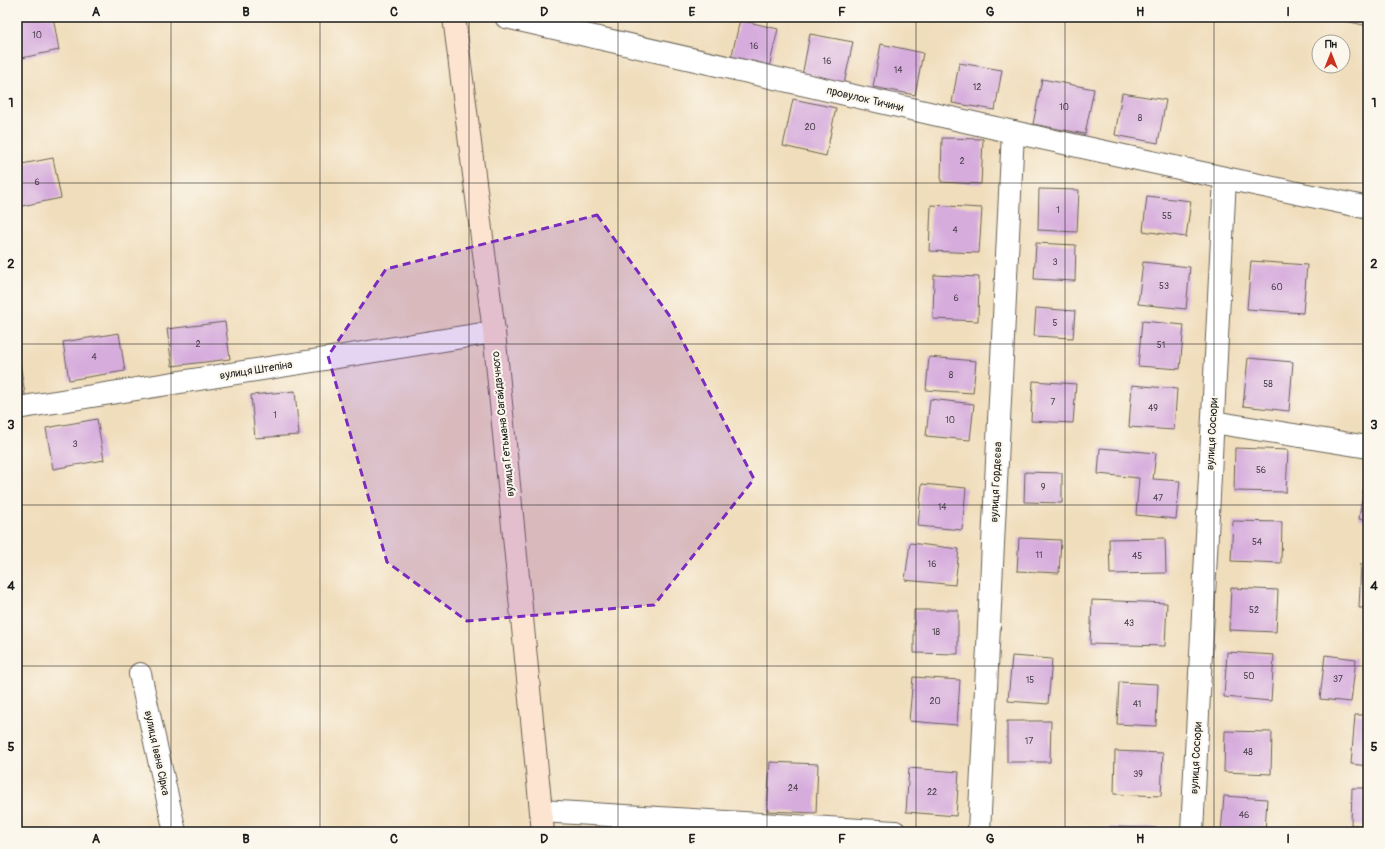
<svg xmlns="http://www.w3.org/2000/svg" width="1385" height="849" font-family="Pangolin,sans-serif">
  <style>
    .building { fill: #d6acdd }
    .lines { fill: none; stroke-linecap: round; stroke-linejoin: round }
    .street-casing { stroke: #666054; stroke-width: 24 }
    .secondary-casing { stroke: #666054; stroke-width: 24 }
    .street { stroke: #fff; stroke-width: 22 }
    .secondary { stroke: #fde4d1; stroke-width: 22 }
    .marked { fill: #7b2cbf; fill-opacity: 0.2; stroke: #7b2cbf; stroke-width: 3; stroke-dasharray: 8 5; stroke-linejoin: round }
    .grid { fill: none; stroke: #1c1c1c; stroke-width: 1; stroke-opacity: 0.55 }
    .labels { text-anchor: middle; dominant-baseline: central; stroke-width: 4; stroke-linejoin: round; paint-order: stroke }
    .number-label { font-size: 9px; fill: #4a404c }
    .street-label { font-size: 11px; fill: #1c1c1c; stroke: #fbf7ec }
    .neatline { fill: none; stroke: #1c1c1c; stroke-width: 1.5 }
    .grid-label { font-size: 13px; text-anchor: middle; font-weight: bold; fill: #1c1c1c }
  </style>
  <rect width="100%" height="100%" fill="#fbf7ec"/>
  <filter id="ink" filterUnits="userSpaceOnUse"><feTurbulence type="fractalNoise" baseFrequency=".025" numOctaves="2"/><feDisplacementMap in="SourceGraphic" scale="8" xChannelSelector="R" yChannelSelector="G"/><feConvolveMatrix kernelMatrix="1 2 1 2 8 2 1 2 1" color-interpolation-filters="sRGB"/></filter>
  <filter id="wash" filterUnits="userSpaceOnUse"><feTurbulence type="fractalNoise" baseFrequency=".012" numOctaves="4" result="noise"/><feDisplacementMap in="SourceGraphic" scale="16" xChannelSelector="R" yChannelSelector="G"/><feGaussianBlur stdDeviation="0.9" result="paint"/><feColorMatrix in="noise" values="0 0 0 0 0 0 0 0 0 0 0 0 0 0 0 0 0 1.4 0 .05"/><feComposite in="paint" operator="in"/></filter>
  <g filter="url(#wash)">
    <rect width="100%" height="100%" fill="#f0ddbb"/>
    <g id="blocks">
      <g class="building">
        <path d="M29,17H53L59,50L17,59V19Z"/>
        <path d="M1332,17H1368V26L1332,18Z"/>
        <path d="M740,20L778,29L768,72L730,63Z"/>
        <path d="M810,34L853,42L843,89L801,81Z"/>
        <path d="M881,44L923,53L915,95L873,87Z"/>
        <path d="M959,63L1002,70L995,110L952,103Z"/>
        <path d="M1042,79L1094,89L1085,134L1033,124Z"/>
        <path d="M1122,93L1166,100L1158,143L1115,135Z"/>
        <path d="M793,99L836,108L826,156L783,146Z"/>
        <path d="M942,138L983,139L981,184L941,182Z"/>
        <path d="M53,158L61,198L17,207V165Z"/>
        <path d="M1039,189L1079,190L1077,232L1038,230Z"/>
        <path d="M1147,196L1191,201L1186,237L1143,231Z"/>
        <path d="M931,205L982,208L979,253L929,251Z"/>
        <path d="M1036,243L1076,245L1075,281L1034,279Z"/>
        <path d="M1251,261L1307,265L1303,313L1247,309Z"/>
        <path d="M1143,262L1190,267L1186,309L1138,304Z"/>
        <path d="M934,275L979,277L978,321L933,319Z"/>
        <path d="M1036,308L1075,311L1073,338L1034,336Z"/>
        <path d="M1142,321L1184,325L1180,369L1138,366Z"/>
        <path d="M225,322L230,359L172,366L167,329Z"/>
        <path d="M119,333L125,371L69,380L63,342Z"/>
        <path d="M929,357L976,361L973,393L926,390Z"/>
        <path d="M1248,358L1293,362L1289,411L1243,406Z"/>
        <path d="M20,363L26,401L17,402V364Z"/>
        <path d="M1033,381L1076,384L1073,423L1031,421Z"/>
        <path d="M1132,385L1177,389L1174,430L1129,427Z"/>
        <path d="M295,391L299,435L255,438L251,395Z"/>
        <path d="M930,399L974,404L970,440L926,436Z"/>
        <path d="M97,419L104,460L53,469L46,428Z"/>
        <path d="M1100,448L1156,453L1153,479L1180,481L1176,519L1136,515L1139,478L1098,474Z"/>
        <path d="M1235,448L1288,450L1286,492L1234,491Z"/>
        <path d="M1025,472L1062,473V503L1024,502Z"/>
        <path d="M1366,472H1368V521L1359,519Z"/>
        <path d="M922,484L966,488L962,530L918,526Z"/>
        <path d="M1233,521L1282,522L1281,563L1231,561Z"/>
        <path d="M1019,538L1061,540L1059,573L1017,571Z"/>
        <path d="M1165,538L1166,573L1110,574L1109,539Z"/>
        <path d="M910,543L959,549L955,585L905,580Z"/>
        <path d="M1361,564H1368V608H1359Z"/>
        <path d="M1231,588L1278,590L1276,632L1229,630Z"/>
        <path d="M1092,600L1167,603L1165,646L1090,644Z"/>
        <path d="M914,610H958V654L914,653Z"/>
        <path d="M1227,652L1274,655L1271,701L1224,697Z"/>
        <path d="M1325,655L1356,659L1351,702L1320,699Z"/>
        <path d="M1012,656L1052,659L1048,704L1008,701Z"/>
        <path d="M913,677L960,680L957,725L909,721Z"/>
        <path d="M1119,682L1158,684L1156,726L1117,724Z"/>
        <path d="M1355,715H1368V766L1351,764Z"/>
        <path d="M1007,721H1051L1050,762H1007Z"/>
        <path d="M1225,731L1272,732L1271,774L1224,772Z"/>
        <path d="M1115,751L1163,753L1161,796L1114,794Z"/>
        <path d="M770,762L818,764L816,813L767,811Z"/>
        <path d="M909,768L959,772L956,816L906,812Z"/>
        <path d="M1352,788H1368V826L1351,825Z"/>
        <path d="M1224,796L1267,799L1265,832H1221Z"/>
        <path d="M1110,827L1157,828V832H1110Z"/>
      </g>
    </g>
  </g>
  <g filter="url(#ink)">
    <use href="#blocks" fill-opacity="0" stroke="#666054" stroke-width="1"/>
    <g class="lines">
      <defs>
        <g id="street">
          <path d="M506,17L1013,132L1225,178"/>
          <path d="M17,408L494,332"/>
          <path d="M1213,422L1368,447"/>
          <path d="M140,674L175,832"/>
          <path d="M541,811L895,832"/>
          <path d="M979,832L1013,132"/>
          <path d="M1192,832L1225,178L1364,207"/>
        </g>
        <path id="secondary" d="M454,17L494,332L543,832"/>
      </defs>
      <use href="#street" class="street-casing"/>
      <use href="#secondary" class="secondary-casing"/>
      <use href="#street" class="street"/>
      <use href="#secondary" class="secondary"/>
    </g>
  </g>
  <path class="marked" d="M597,215L669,315L754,479L654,605L467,621L387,562L328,356L386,269Z"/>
  <path class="grid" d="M171,17V832M320,17V832M469,17V832M618,17V832M767,17V832M916,17V832M1065,17V832M1214,17V832M17,183H1368M17,344H1368M17,505H1368M17,666H1368"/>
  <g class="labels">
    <g class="number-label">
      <text x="37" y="35">10</text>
      <text x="754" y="46">16</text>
      <text x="827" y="61">16</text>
      <text x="898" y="70">14</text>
      <text x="977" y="87">12</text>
      <text x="1064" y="107">10</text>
      <text x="1140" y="118">8</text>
      <text x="810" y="127">20</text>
      <text x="962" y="161">2</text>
      <text x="37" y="182">6</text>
      <text x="1058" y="210">1</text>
      <text x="1167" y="216">55</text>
      <text x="955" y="230">4</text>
      <text x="1055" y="262">3</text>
      <text x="1164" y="286">53</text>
      <text x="1277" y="287">60</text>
      <text x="956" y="298">6</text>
      <text x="1055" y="323">5</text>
      <text x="198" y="344">2</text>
      <text x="1161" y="345">51</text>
      <text x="94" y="357">4</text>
      <text x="951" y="375">8</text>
      <text x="1268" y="384">58</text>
      <text x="1053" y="402">7</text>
      <text x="1153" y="408">49</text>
      <text x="275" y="415">1</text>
      <text x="950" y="420">10</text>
      <text x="75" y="444">3</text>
      <text x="1261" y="470">56</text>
      <text x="1043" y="487">9</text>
      <text x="1158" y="498">47</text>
      <text x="942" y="507">14</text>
      <text x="1257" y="542">54</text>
      <text x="1039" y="555">11</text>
      <text x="1137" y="556">45</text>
      <text x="932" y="564">16</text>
      <text x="1254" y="610">52</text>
      <text x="1129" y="623">43</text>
      <text x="936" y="632">18</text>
      <text x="1249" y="676">50</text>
      <text x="1338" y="679">37</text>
      <text x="1030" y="680">15</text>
      <text x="935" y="701">20</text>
      <text x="1137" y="704">41</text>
      <text x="1029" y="741">17</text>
      <text x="1248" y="752">48</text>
      <text x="1138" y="774">39</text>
      <text x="793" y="788">24</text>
      <text x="932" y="792">22</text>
      <text x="1244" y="815">46</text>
    </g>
    <g class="street-label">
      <text transform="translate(865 99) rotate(13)">провулок Тичини</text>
      <text transform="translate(256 370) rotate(-9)">вулиця Штепіна</text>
      <text transform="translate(503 424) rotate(-96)">вулиця Гетьмана Сагайдачного</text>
      <text transform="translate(1212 434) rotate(-87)">вулиця Сосюри</text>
      <text transform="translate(996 482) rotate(-87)">вулиця Гордєєва</text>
      <text transform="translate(157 753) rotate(78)">вулиця Івана Сірка</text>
      <text transform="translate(1196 758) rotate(-87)">вулиця Сосюри</text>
    </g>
  </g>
  <rect width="1385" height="849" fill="none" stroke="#fbf7ec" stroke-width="44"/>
  <g transform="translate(1331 54)"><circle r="19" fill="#fbf7ec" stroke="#a29f99"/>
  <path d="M0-3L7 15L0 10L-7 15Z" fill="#c8321e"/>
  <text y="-6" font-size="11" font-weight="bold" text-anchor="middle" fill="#1c1c1c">Пн</text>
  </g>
  <rect x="22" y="22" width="1341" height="805" class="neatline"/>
  <g class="grid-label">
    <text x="96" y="16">A</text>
    <text x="246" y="16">B</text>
    <text x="394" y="16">C</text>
    <text x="544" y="16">D</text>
    <text x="692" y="16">E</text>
    <text x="842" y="16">F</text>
    <text x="990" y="16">G</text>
    <text x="1140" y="16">H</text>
    <text x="1288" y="16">I</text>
    <text x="11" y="107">1</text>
    <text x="1374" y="107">1</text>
    <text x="11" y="268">2</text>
    <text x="1374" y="268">2</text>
    <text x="11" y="429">3</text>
    <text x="1374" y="429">3</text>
    <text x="11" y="590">4</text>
    <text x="1374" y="590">4</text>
    <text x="11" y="751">5</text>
    <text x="1374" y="751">5</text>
    <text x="96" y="843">A</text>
    <text x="246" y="843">B</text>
    <text x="394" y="843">C</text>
    <text x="544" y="843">D</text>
    <text x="692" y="843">E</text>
    <text x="842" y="843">F</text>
    <text x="990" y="843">G</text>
    <text x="1140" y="843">H</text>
    <text x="1288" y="843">I</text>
  </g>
</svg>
